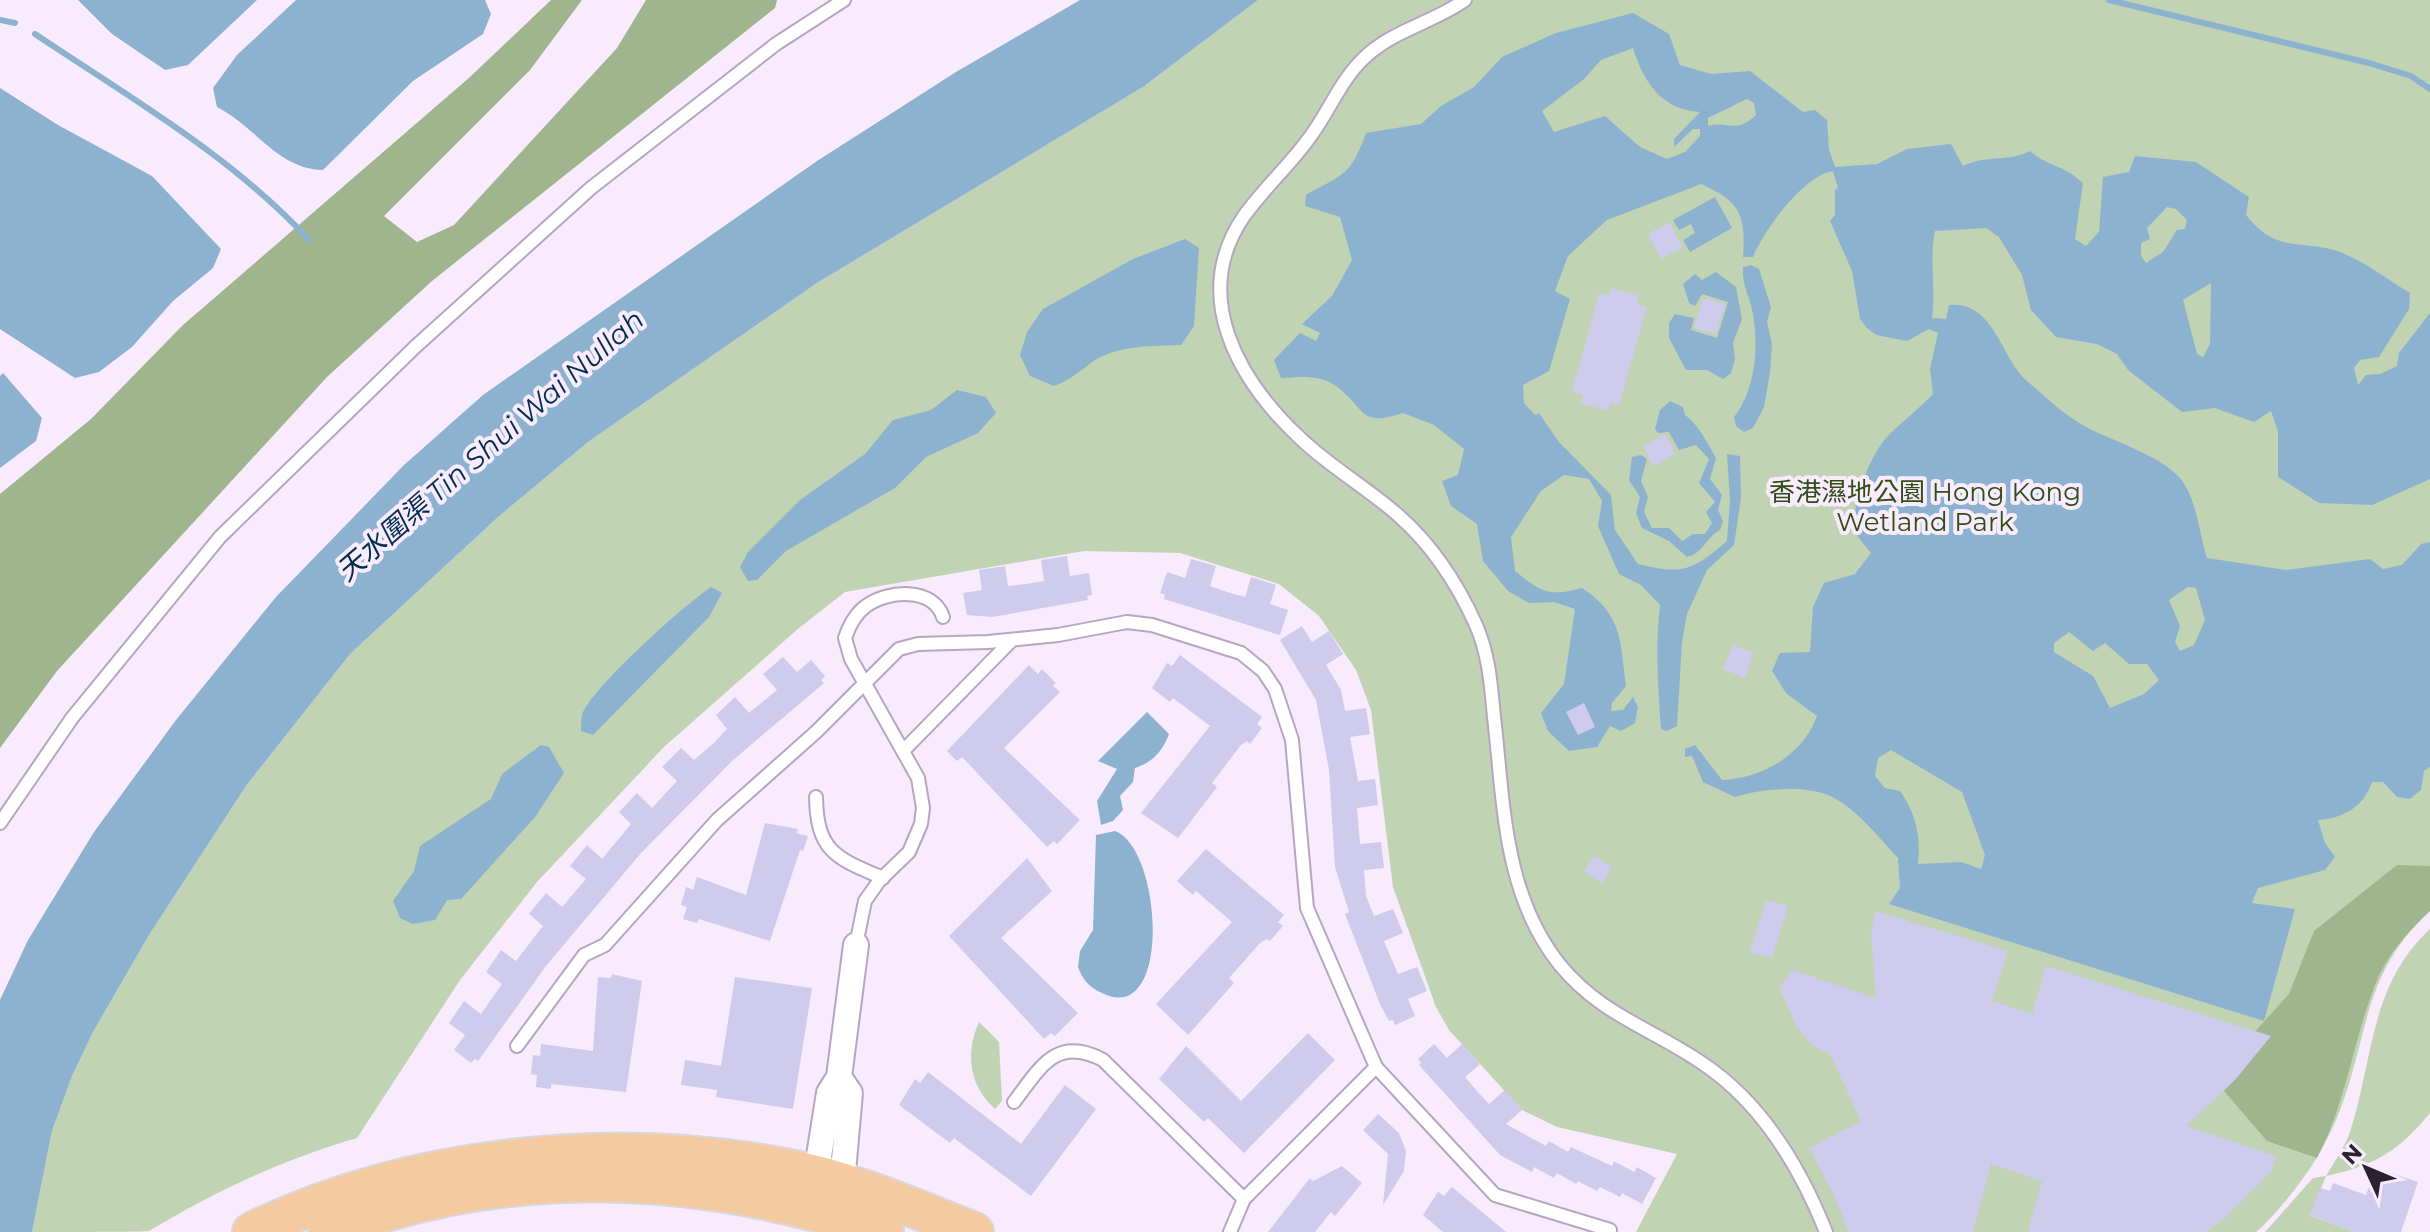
<svg xmlns="http://www.w3.org/2000/svg" width="2430" height="1232" font-family="Montserrat,'Noto Sans TC',sans-serif">
  <style>
    .green { fill: #c0d3b2 }
    .forest { fill: #9eb58e }
    .water { fill: #8db2d0; fill-rule: evenodd }
    .lines { fill: none; stroke-linecap: round; stroke-linejoin: round }
    .stream { stroke: #8db2d0; stroke-width: 6 }
    .building { fill: #cfcbec }
    .lane-casing { stroke: #b7a5c1; stroke-width: 16 }
    .street-casing { stroke: #b7a5c1; stroke-width: 28 }
    .primary-casing { stroke: #d9d7d9; stroke-width: 42 }
    .lane { stroke: #fff; stroke-width: 12 }
    .street { stroke: #fff; stroke-width: 24 }
    .primary { stroke: #f6caa0; stroke-width: 38 }
    .labels { text-anchor: middle; dominant-baseline: central; stroke-width: 8; stroke-linejoin: round; paint-order: stroke }
    .park-label { font-size: 26px; fill: #304d15; stroke: #f7ebfd }
    .water-label { font-size: 28px; font-style: italic; fill: #002e4b; stroke: #f7ebfd }
  </style>
  <rect width="100%" height="100%" fill="#f7ebfd"/>
  <g class="green">
    <path d="M1258,0H2430V911C2362,974 2370,1031 2340,1110C2323,1155 2296,1192 2262,1227L2256,1232H1636L1677,1154L1557,1127L1522,1110L1449,1030L1436,1007L1393,887L1371,710L1356,670L1319,616L1279,584L1180,553L1084,551L845,592L799,628L664,747L537,882L460,980L357,1138C282,1160 215,1191 149,1231C140,1232 49,1232 32,1232L52,1131L72,1076L93,1032L149,935L246,786L350,654L497,518L588,442L817,283L1143,87Z"/>
    <path d="M2430,929V1113C2399,1151 2374,1166 2326,1176L2310,1216L2356,1232H2265L2313,1178L2326,1176C2334,1162 2345,1147 2350,1132C2374,1058 2369,986 2430,929Z"/>
    <path d="M979,1022L999,1042L1002,1101L995,1109C969,1086 965,1053 979,1022Z"/>
  </g>
  <g class="forest">
    <path d="M551,0H582L530,70L384,216L417,242L454,225L617,48L646,0H777L775,8L432,281L327,377L57,671L0,748V494L91,419L183,325L470,77Z"/>
    <path d="M2397,865L2430,866V911C2409,930 2388,954 2377,980C2353,1039 2347,1101 2317,1158L2267,1141L2213,1078L2289,994L2314,931Z"/>
  </g>
  <g class="water">
    <path d="M78,0H257L188,65L165,70L112,34Z"/>
    <path d="M296,0H485L491,14L483,34L413,81L323,170C278,169 256,127 217,107L213,88L237,55Z"/>
    <path d="M1080,0H1258L1143,87L817,283L588,442L497,518L350,654L246,786L149,935L93,1032L72,1076L52,1131L32,1232H0V1000L28,940L94,832L176,720L276,597L404,465L483,395L817,161L956,72Z"/>
    <path d="M1633,13L1669,34L1680,65L1711,74L1750,71L1803,112L1815,110L1827,120L1829,150L1835,167L1877,164L1907,149L1951,144L1963,166C1988,154 2006,163 2030,151C2051,169 2062,163 2083,183L2075,239L2086,246L2099,232L2103,177L2129,172L2135,156L2196,162L2249,197L2246,215C2277,255 2304,239 2340,252C2364,261 2388,280 2410,293L2409,309L2379,357L2360,360L2354,368L2358,385L2366,375L2380,374L2397,366L2399,353L2430,313V479L2372,505L2319,503L2278,477V431L2271,411L2254,422L2215,408L2182,412L2128,370L2117,354L2097,344L2056,337L2031,310L2022,275L1999,237L1986,228L1935,231C1929,261 1936,288 1932,318L1946,319L1949,305C1995,301 2000,358 2028,382C2045,396 2063,414 2081,424C2110,441 2157,453 2179,477C2197,497 2199,534 2207,558L2286,570L2370,559L2383,569L2402,565L2421,544L2430,542V767L2424,771L2421,790L2410,799L2397,797L2383,782H2372C2363,808 2343,818 2318,820L2325,843L2335,857L2325,870L2258,888L2252,903L2295,909L2264,1021L1889,904L1900,888L1898,858C1878,837 1856,807 1828,795C1803,785 1760,789 1735,797L1703,782L1692,756L1685,757V749L1695,745L1722,780C1763,778 1803,755 1817,716L1786,693L1772,671L1780,653L1810,652L1813,607L1824,583L1855,574L1871,553C1867,547 1858,539 1856,532C1849,508 1870,455 1887,437C1900,423 1919,409 1933,394L1930,369L1938,333L1929,329L1907,341L1876,335L1867,328L1860,319L1852,271L1830,221L1835,215V190L1838,188L1833,171C1804,175 1763,231 1753,257H1743C1746,215 1740,201 1701,184L1607,220L1568,256L1555,291L1570,299L1549,371L1523,385L1524,403L1535,415L1539,413L1558,441L1611,495L1615,530L1638,564C1683,575 1692,571 1727,541L1730,500L1727,454L1740,456L1741,498L1734,545L1707,570L1687,614L1682,642L1677,726L1667,731L1661,729C1658,687 1655,647 1660,605L1641,585L1619,574L1598,526L1602,501L1589,479L1564,475L1541,491L1511,537L1515,571C1541,592 1549,597 1582,588C1623,615 1620,641 1626,686L1612,703L1611,711L1623,710L1633,697L1638,707L1635,723L1621,731L1610,726L1597,747L1569,751L1548,731L1541,713L1564,684L1575,609L1554,602L1529,603L1508,591L1483,561L1477,524L1451,506L1442,481L1458,475L1464,449L1434,425L1403,413C1358,428 1366,408 1336,386C1319,374 1300,377 1281,378L1274,360L1300,333L1316,341L1320,333L1302,324L1332,296L1352,260L1340,217L1305,206L1306,195C1344,174 1351,175 1366,133L1421,124L1441,106L1474,87L1502,57L1556,33ZM1633,48C1644,83 1662,110 1700,112L1674,139V147L1693,129H1700V136L1685,152L1667,159L1640,147L1605,116L1554,132L1542,111L1584,79L1601,60ZM1747,99L1754,103L1756,115C1735,135 1728,120 1708,126V118ZM2167,207L2176,209L2187,220L2185,229L2177,230L2163,252L2146,263L2141,256V243L2150,239L2147,228ZM2211,283L2210,344L2203,357L2197,354L2183,300ZM2188,587L2196,588L2205,620L2194,645L2180,651L2175,642L2180,626L2169,600ZM2069,632L2093,651L2105,643L2129,664H2147L2159,680L2144,694L2110,708L2093,676L2054,652V643ZM1891,750L1962,792L1985,855L1981,869L1962,862L1918,864C1921,836 1916,814 1900,791L1885,788L1875,776L1878,758Z"/>
    <path d="M0,88L58,125L152,176L221,249L213,268L173,301L132,347L99,372L75,378L0,329Z"/>
    <path d="M1715,197L1732,228L1690,252L1683,240L1695,233L1691,224L1679,230L1673,220Z"/>
    <path d="M1185,239L1199,248L1194,326L1181,345C1152,346 1117,345 1092,362C1079,372 1070,380 1054,386L1030,376L1020,355L1027,332L1043,309L1133,259Z"/>
    <path d="M1751,265L1759,269L1771,307L1767,322L1772,344L1770,373L1764,407L1753,428L1744,432L1736,426L1734,417C1755,391 1759,348 1753,315C1751,298 1741,285 1743,267Z"/>
    <path d="M1716,272L1736,287L1742,319L1733,343L1735,359L1731,373L1723,379L1707,370H1686L1669,338V323L1675,314L1694,318L1691,330L1717,338L1728,302L1702,294L1695,306L1689,303L1683,284L1695,274L1702,280Z"/>
    <path d="M3,373L42,418L36,441L0,468V376Z"/>
    <path d="M957,390L986,397L996,413L978,433L926,457L895,488L786,551L757,580L748,581L740,567L748,552L800,500L865,454L893,420L931,410Z"/>
    <path d="M1670,401L1683,407L1685,415C1697,423 1709,445 1716,458L1710,479L1722,495L1718,510L1723,521L1720,530C1706,537 1704,553 1687,557L1669,541L1642,528L1636,513L1640,497L1629,480L1632,457L1641,455L1647,459L1641,481L1648,497L1644,512L1652,528H1669L1682,541L1693,534H1705L1712,523L1706,512L1715,502L1699,483L1709,459L1696,445L1679,450L1669,432L1658,433L1655,429L1660,410Z"/>
    <path d="M711,587L722,593L709,617L593,735L581,731C581,725 581,717 583,712C596,684 683,606 711,587Z"/>
    <path d="M1147,712L1169,734C1162,752 1153,762 1135,768L1133,782L1120,796L1123,810L1113,821L1101,825L1097,801L1117,769L1098,761Z"/>
    <path d="M541,745L549,747L564,773L535,817L461,899L447,900L435,920L413,924L400,918L393,901L414,871L420,846L491,799L502,774Z"/>
    <path d="M1115,831C1163,849 1172,1028 1102,993C1090,988 1082,979 1078,967L1080,951L1093,930L1096,835Z"/>
  </g>
  <g class="lines">
    <g class="stream">
      <path d="M2109,0L2369,63L2411,76L2430,89"/>
      <path d="M0,20L15,23"/>
      <path d="M35,34C129,97 232,156 309,240"/>
    </g>
  </g>
  <g class="building">
    <path d="M1669,222L1683,247L1661,259L1648,234Z"/>
    <path d="M1611,288L1639,296L1637,304L1647,307L1619,405L1610,403L1608,411L1581,403L1583,395L1572,392L1599,293L1609,296Z"/>
    <path d="M1703,298L1725,304L1716,334L1694,328Z"/>
    <path d="M1665,434L1676,454L1653,466L1643,446Z"/>
    <path d="M1067,556L1070,576L1089,573L1092,595L1087,596L1088,600L992,617L967,615L963,593L982,590L979,570L1005,566L1008,586L1026,584L1044,581L1041,560Z"/>
    <path d="M1191,559L1216,566L1210,586L1227,592L1245,597L1251,577L1276,585L1270,604L1288,610L1280,635L1164,599L1165,595L1160,593L1167,572L1185,578Z"/>
    <path d="M1302,626L1312,642L1329,631L1343,654L1326,665L1341,690L1345,711L1366,708L1370,734L1350,737L1358,781L1375,779L1378,805L1357,808L1360,844L1381,842L1384,868L1364,870L1366,896L1374,916L1393,909L1403,933L1384,941L1398,974L1417,967L1427,991L1408,999L1415,1016L1395,1025L1393,1020L1389,1021L1380,1004L1345,914L1349,912L1335,867L1329,770L1316,700L1280,640Z"/>
    <path d="M1733,645L1754,653L1745,678L1723,669Z"/>
    <path d="M1180,655L1262,717L1257,724L1262,728L1250,744L1247,741L1241,745L1212,783L1217,787L1178,838L1141,813L1210,726L1173,698L1170,702L1152,688L1167,663L1172,666Z"/>
    <path d="M783,657L797,672L811,660L825,676L821,680L824,683L732,761L641,853L546,966L478,1061L475,1059L471,1063L454,1050L465,1035L449,1023L464,1001L481,1014L502,984L486,972L501,950L516,961L543,926L529,914L546,893L562,907L586,879L570,866L587,845L602,859L631,824L619,812L637,793L652,808L677,781L662,767L681,748L694,760L714,743L727,729L716,715L735,697L749,713L777,690L763,674Z"/>
    <path d="M1029,665L1038,674L1042,669L1056,683L1053,686L1060,692L1004,748L1080,820L1057,844L1054,841L1047,847L962,757L957,761L947,751Z"/>
    <path d="M1584,703L1595,727L1578,735L1566,712Z"/>
    <path d="M765,823L798,829L796,833L808,836L803,851L800,850L770,941L699,919L697,923L683,919L687,907L681,905L686,887L693,890L697,877L746,895Z"/>
    <path d="M1206,849L1284,915L1278,922L1283,926L1270,941L1267,939L1261,942L1229,978L1234,983L1188,1035L1156,1004L1232,922L1196,891L1193,895L1177,881Z"/>
    <path d="M1594,856L1612,867L1603,883L1584,872Z"/>
    <path d="M1027,858L1052,891L1001,938L1078,1013L1055,1036L1051,1033L1044,1039L949,936Z"/>
    <path d="M1766,900L1788,906L1772,958L1750,952Z"/>
    <path d="M1875,911L2008,951L1992,1001L2032,1014L2046,966L2271,1036L2235,1080L2186,1126L2276,1156L2272,1171L2225,1218L2205,1232H2028L2042,1181L1991,1164L1973,1232H1848L1834,1195L1809,1148L1861,1121L1830,1054L1813,1046L1797,1027L1779,988L1793,970L1876,998L1871,935Z"/>
    <path d="M612,974L642,981L626,1092L551,1084V1089L536,1087L537,1075L531,1074L533,1055L540,1056L541,1044L593,1051L598,977L611,978Z"/>
    <path d="M735,977L812,988L793,1109L716,1097L717,1090L681,1085L685,1060L721,1066Z"/>
    <path d="M1308,1033L1335,1060L1244,1153L1208,1118L1204,1122L1159,1079L1186,1046L1241,1101Z"/>
    <path d="M1434,1044L1447,1058L1462,1044L1480,1064L1465,1077L1477,1091L1489,1104L1505,1090L1522,1110L1506,1124L1546,1146L1549,1141L1568,1152L1571,1147L1612,1166L1614,1161L1634,1172L1637,1167L1656,1178L1642,1204L1622,1193L1620,1197L1600,1187L1597,1191L1578,1181L1576,1184L1557,1173L1554,1178L1534,1167L1532,1172L1500,1155L1419,1065L1421,1063L1418,1059Z"/>
    <path d="M928,1072L1021,1144L1065,1085L1096,1109L1031,1196L954,1138L950,1143L899,1105L915,1079L920,1083Z"/>
    <path d="M1378,1114L1399,1133L1406,1151L1404,1171L1383,1205L1388,1154L1363,1130Z"/>
    <path d="M1342,1166L1362,1183L1335,1216L1331,1212L1315,1232H1268L1310,1178L1313,1181Z"/>
    <path d="M2376,1168L2418,1182L2401,1232H2356L2310,1216L2320,1188L2330,1191L2333,1183L2366,1195Z"/>
    <path d="M1452,1187L1506,1232H1443L1423,1215L1438,1192L1444,1196Z"/>
  </g>
  <g class="lines">
    <defs>
      <g id="lane">
        <path d="M1465,0C1433,23 1392,30 1363,59C1341,80 1328,113 1310,137C1290,165 1264,188 1244,216C1189,296 1239,381 1300,438C1331,468 1368,488 1399,516C1433,546 1458,585 1476,625C1489,655 1491,685 1494,717C1504,803 1503,894 1560,965C1601,1015 1651,1028 1702,1063C1761,1102 1800,1167 1826,1232"/>
        <path d="M903,751L1012,640"/>
        <path d="M816,797C817,852 836,858 883,878"/>
        <path d="M0,823L72,718L220,537L415,347L591,188L776,44L844,0"/>
        <path d="M856,945L865,901L879,881L909,852L921,824L923,808L918,778L851,659L845,638C849,626 855,614 866,606C888,590 933,587 943,617"/>
        <path d="M517,1046L584,955L605,945L717,820L816,732L899,649L918,644L988,642L1058,635L1127,622L1152,625L1241,653L1263,671L1275,689L1292,740L1307,908L1376,1067L1495,1195L1610,1230"/>
        <path d="M1014,1102C1040,1068 1056,1035 1103,1060L1244,1199"/>
        <path d="M1230,1232L1244,1199L1376,1067"/>
      </g>
      <g id="street">
        <path d="M839,1077L850,1093L842,1183"/>
        <path d="M816,1175L829,1093L839,1077L856,945"/>
      </g>
      <g id="primary">
        <path d="M252,1232C407,1156 610,1135 779,1167C847,1179 911,1207 974,1232"/>
        <path d="M328,1232C507,1160 704,1172 884,1232"/>
      </g>
    </defs>
    <use href="#lane" class="lane-casing"/>
    <use href="#street" class="street-casing"/>
    <use href="#primary" class="primary-casing"/>
    <use href="#lane" class="lane"/>
    <use href="#street" class="street"/>
    <use href="#primary" class="primary"/>
  </g>
  <g class="labels">
    <g class="park-label">
      <text x="1925" y="492">香港濕地公園 Hong Kong<tspan x="1925" dy="30">Wetland Park</tspan></text>
    </g>
    <g class="water-label">
      <text transform="translate(490 445) rotate(-41)">天水圍渠 Tin Shui Wai Nullah</text>
    </g>
  </g>
  <g transform="translate(2366 1168) rotate(314)" stroke="#f7ebfd" stroke-width="6" paint-order="stroke">
  <path d="M0-6L14 30L0 20L-14 30Z" fill="#2a232e"/>
  <text y="-12" font-size="22" font-weight="bold" text-anchor="middle" fill="#2a232e">N</text>
  </g>
</svg>
